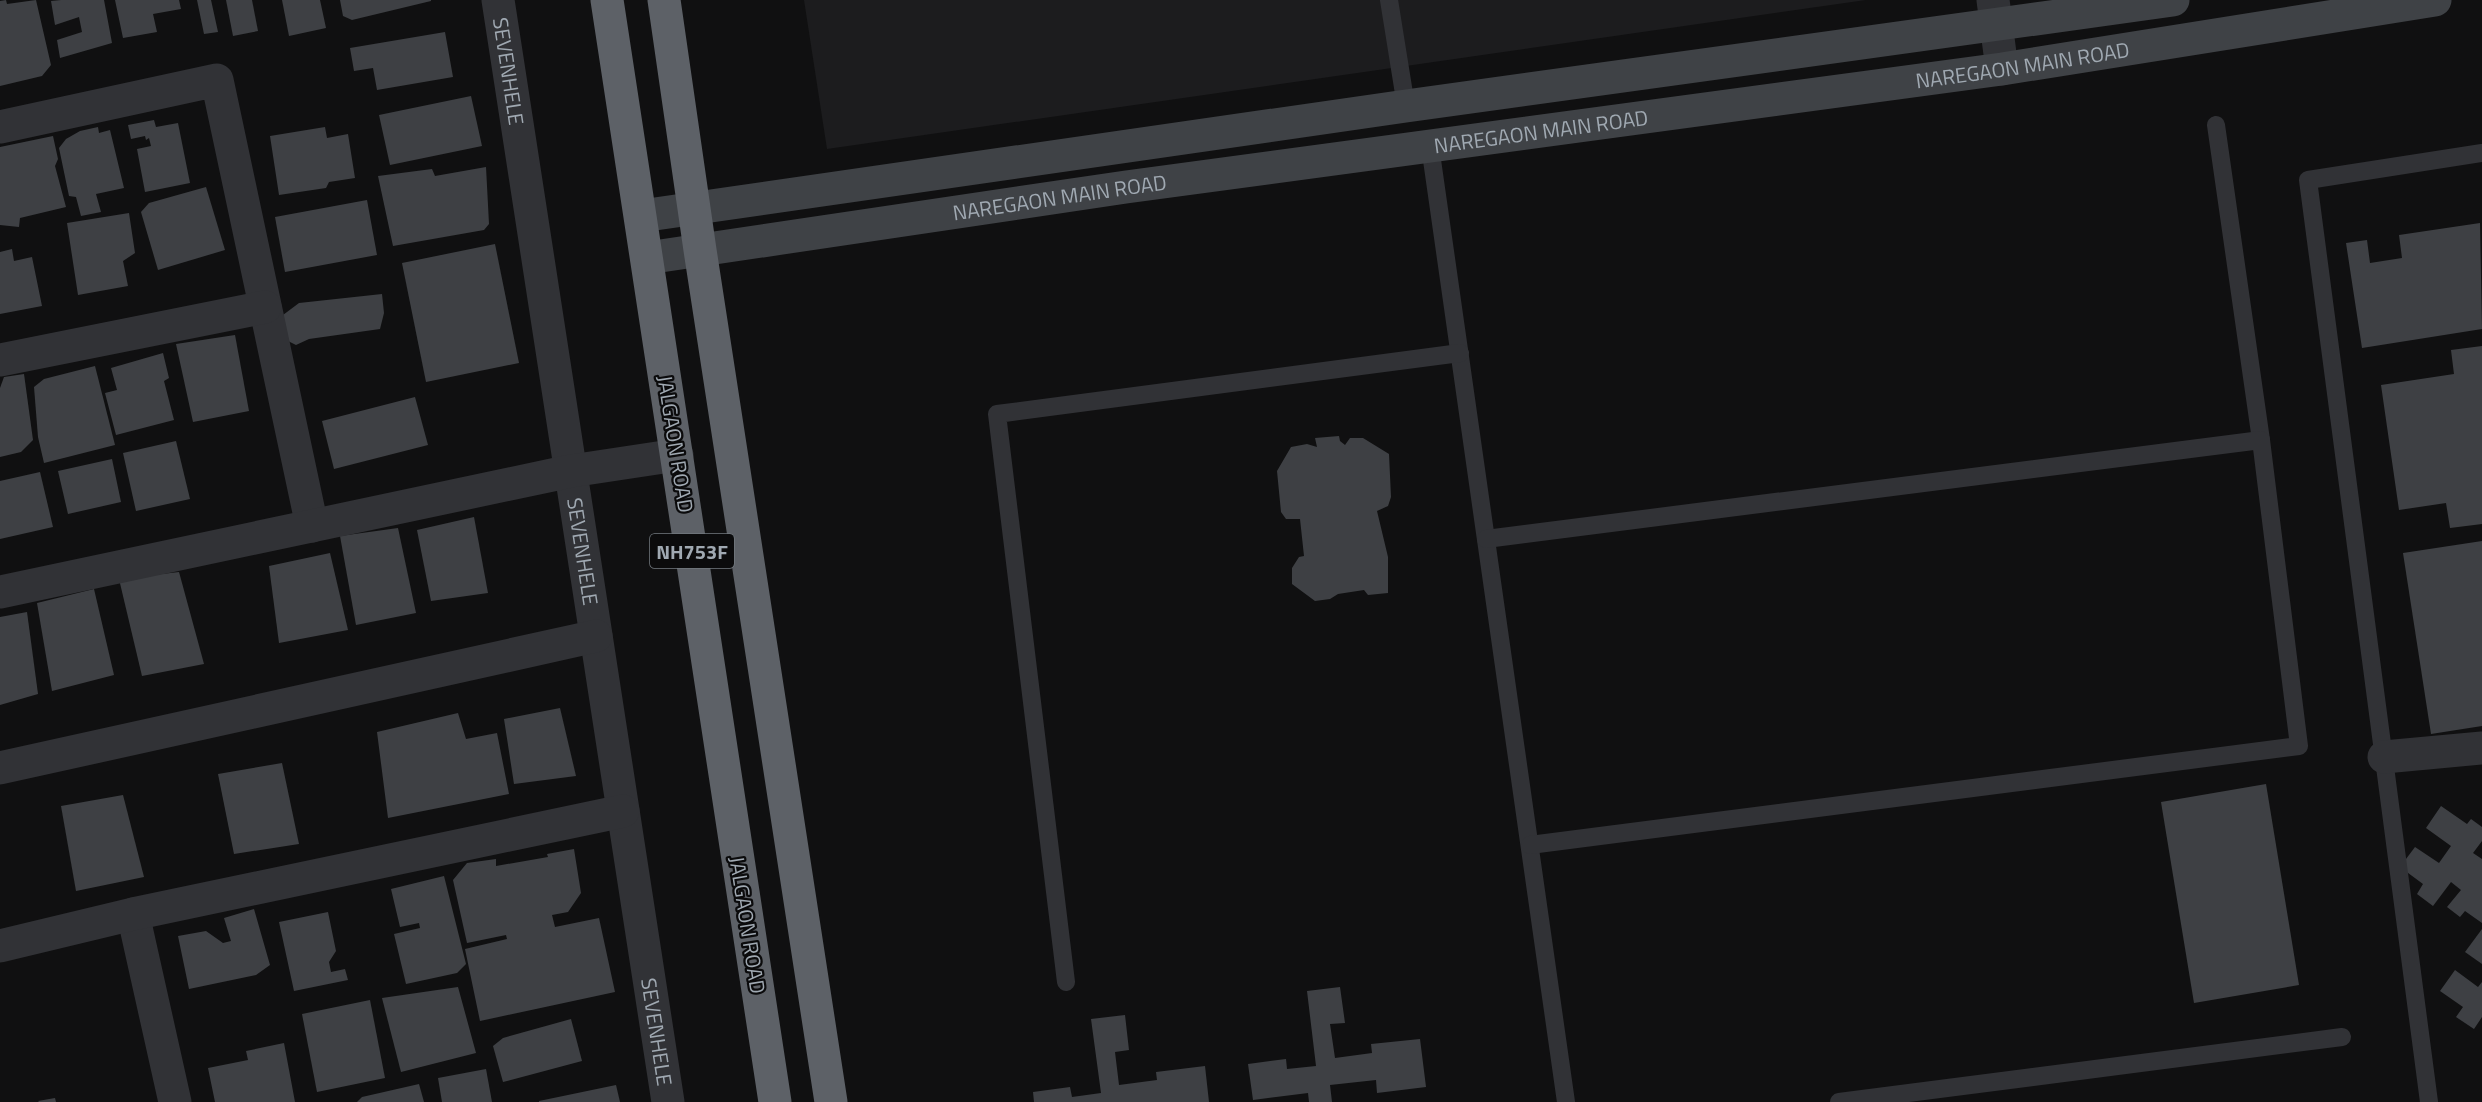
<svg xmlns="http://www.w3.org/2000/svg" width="2482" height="1102" font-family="'Titillium Web',sans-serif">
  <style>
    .built { fill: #1c1c1e }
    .building { fill: #3e4044 }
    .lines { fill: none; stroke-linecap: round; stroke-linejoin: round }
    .lane { stroke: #313236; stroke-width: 18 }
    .street { stroke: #313236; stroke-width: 33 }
    .secondary { stroke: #3f4246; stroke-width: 33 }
    .highway { stroke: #5d6167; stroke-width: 33 }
    .labels { text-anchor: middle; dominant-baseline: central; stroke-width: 4.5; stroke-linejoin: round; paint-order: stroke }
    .shield { fill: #0b0b0c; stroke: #737a80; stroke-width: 1.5 }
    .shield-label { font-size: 20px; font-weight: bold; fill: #a0a9b2 }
    .street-label { font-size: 21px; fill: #a0a9b2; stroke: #0b0b0c }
  </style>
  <rect width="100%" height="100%" fill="#101011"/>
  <path class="built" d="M804,0H1866L827,149Z"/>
  <g class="building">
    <path d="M6,0L7,4L36,0L51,65L42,76L0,86V1Z"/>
    <path d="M61,0H104L112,43L60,58L57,40L82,32L79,17L55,25L51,1Z"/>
    <path d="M115,0H179L181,9L153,14L157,32L123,38Z"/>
    <path d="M197,0H211L218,32L204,34Z"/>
    <path d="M226,0H252L258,31L233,36Z"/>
    <path d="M282,0H320L326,28L289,36Z"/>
    <path d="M340,0H431V1L352,20L343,16Z"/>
    <path d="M445,32L453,77L377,90L373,68L354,71L350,48Z"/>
    <path d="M471,96L482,146L390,165L379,115Z"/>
    <path d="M154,120L156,127L178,123L190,183L145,192L137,149L151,146L149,138L146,140L145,136L131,139L128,125Z"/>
    <path d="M98,127L99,133L110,130L124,188L96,194L101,212L81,216L76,197L69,196L59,148L66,139L80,131Z"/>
    <path d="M325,127L327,138L348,134L355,178L329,182L326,188L279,195L270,136Z"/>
    <path d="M53,136L58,159L55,166L66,207L20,218L19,227L0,225V147Z"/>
    <path d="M486,167L489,224L484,230L393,246L378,176L432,169L435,176Z"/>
    <path d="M206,187L225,250L158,270L141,212L149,203Z"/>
    <path d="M367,200L377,255L285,272L275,217Z"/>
    <path d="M129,213L135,253L123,261L128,286L78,295L67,223Z"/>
    <path d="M2480,223L2482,329L2362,348L2346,243L2367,240L2370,263L2402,258L2399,235Z"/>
    <path d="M495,244L519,363L426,382L402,263Z"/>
    <path d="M12,249L14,261L32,257L42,306L0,314V252Z"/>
    <path d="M382,294L384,313L380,329L309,339L296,345L284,339L283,315L299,303Z"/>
    <path d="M235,335L249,411L193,422L176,344Z"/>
    <path d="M2482,346V524L2450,528L2446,503L2399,510L2381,385L2454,374L2451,350Z"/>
    <path d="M163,353L169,378L164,381L174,420L116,435L105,393L117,390L111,368Z"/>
    <path d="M95,366L115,445L44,463L38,437L34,387L44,379Z"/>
    <path d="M24,374L33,440L21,452L0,457V388L4,377Z"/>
    <path d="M415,397L428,445L334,469L322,421Z"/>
    <path d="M1339,436L1340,441L1345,445L1350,438H1363L1389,454L1391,497L1388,506L1377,511L1388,557V593L1368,595L1364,590L1338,594L1330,599L1315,601L1292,584V568L1299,557L1304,556L1300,519H1286L1281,512L1277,471L1291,447L1307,444L1317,447L1315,438Z"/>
    <path d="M176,441L190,499L136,511L123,453Z"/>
    <path d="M112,459L121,502L68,514L58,471Z"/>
    <path d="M40,472L53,527L0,539V481Z"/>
    <path d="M474,517L488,593L431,601L417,530Z"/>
    <path d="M398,528L416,613L356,625L340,536Z"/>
    <path d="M2482,541V726L2431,734L2403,553Z"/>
    <path d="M330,553L348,630L279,643L269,566Z"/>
    <path d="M179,572L204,664L142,676L119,579Z"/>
    <path d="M94,589L114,675L52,691L37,603Z"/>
    <path d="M27,612L38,694L0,705V617Z"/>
    <path d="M560,708L576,776L514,784L504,719Z"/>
    <path d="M458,713L466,739L497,733L509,794L388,818L377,732Z"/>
    <path d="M282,763L299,844L234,854L218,774Z"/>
    <path d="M2266,784L2299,985L2194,1003L2161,802Z"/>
    <path d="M123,795L144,877L76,891L61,806Z"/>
    <path d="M2441,806L2467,824L2471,819L2482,827V841L2473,853L2482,859V923L2465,911L2460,917L2447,907L2461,890L2451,882L2433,906L2417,894L2423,884L2400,867L2415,847L2439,863L2451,846L2426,828Z"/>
    <path d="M574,849L581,893L568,912L552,915L555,927L599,918L615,992L480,1021L465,949L507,939L506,935L467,943L453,880L467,863L496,859V866L548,857L547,854Z"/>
    <path d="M444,876L466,964L457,973L406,984L394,934L420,928L419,923L400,927L391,889Z"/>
    <path d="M254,909L270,965L256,975L189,989L178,936L206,931L223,943L231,941L224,918Z"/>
    <path d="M328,912L336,951L329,962L331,972L345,969L348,980L294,991L279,922Z"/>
    <path d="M2482,929V964L2465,952Z"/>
    <path d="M2455,970L2478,987L2482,982V1017L2474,1029L2456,1017L2463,1007L2440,991Z"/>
    <path d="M458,987L476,1053L401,1072L382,998Z"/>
    <path d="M1340,987L1345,1023L1330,1024L1335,1058L1372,1053L1371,1044L1420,1039L1426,1087L1377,1093L1376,1080L1330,1085L1332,1102H1309L1308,1093L1253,1100L1248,1064L1286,1059L1287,1069L1316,1066L1307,991Z"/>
    <path d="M370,1000L385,1078L317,1092L302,1014Z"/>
    <path d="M1125,1015L1129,1050L1115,1052L1119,1085L1157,1080L1156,1072L1205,1066L1209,1102H1034L1033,1092L1070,1087L1072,1097L1101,1093L1091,1019Z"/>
    <path d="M571,1019L582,1061L503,1082L493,1046L503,1038Z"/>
    <path d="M284,1043L295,1102H215L208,1068L248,1060L246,1051Z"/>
    <path d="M486,1069L492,1102H442L438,1078Z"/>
    <path d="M419,1084L424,1102H357L362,1097Z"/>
    <path d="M616,1085L620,1102H539V1101Z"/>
    <path d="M55,1098L56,1102H39L38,1101Z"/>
  </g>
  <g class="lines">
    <g class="lane">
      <path d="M1389,0L1406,106"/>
      <path d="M2216,125L2261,440"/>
      <path d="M1430,146L1566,1102"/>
      <path d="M1486,539L2261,440L2299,746L1530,845"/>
      <path d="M1066,982L997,414L1460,353"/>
      <path d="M1839,1102L2342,1037"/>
      <path d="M2429,1102L2308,180L2482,153"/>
    </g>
    <g class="street">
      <path id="s1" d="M498,0L668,1102"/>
      <path d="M1993,0L2002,69"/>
      <path d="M0,127L217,80L312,526"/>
      <path d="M0,360L265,307"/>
      <path d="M0,592L571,471L677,455"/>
      <path d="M2384,757L2482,748"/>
      <path d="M0,768L596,636"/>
      <path d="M133,914L175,1102"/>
      <path d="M0,946L133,914L623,811"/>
    </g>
    <g class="secondary">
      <path d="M641,216L1406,106L2173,0"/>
      <path id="s2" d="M647,258L1126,187L2002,69L2435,0"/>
    </g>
    <g class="highway">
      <path d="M607,0L775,1102"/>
      <path d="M664,0L700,250L831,1102"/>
    </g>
  </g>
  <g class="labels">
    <rect class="shield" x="650" y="534" width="84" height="34" rx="4.5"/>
    <g class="shield-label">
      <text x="692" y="551">NH753F</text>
    </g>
    <g class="street-label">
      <text stroke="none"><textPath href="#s2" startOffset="1389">NAREGAON MAIN ROAD</textPath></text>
      <text stroke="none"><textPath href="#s1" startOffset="72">SEVENHELE</textPath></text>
      <text stroke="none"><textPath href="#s2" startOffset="903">NAREGAON MAIN ROAD</textPath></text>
      <text stroke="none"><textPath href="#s2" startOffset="417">NAREGAON MAIN ROAD</textPath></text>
      <text transform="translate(676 444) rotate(81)">JALGAON ROAD</text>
      <text stroke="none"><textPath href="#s1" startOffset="558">SEVENHELE</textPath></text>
      <text transform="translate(748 925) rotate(81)">JALGAON ROAD</text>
      <text stroke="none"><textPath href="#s1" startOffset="1044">SEVENHELE</textPath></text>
    </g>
  </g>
</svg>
